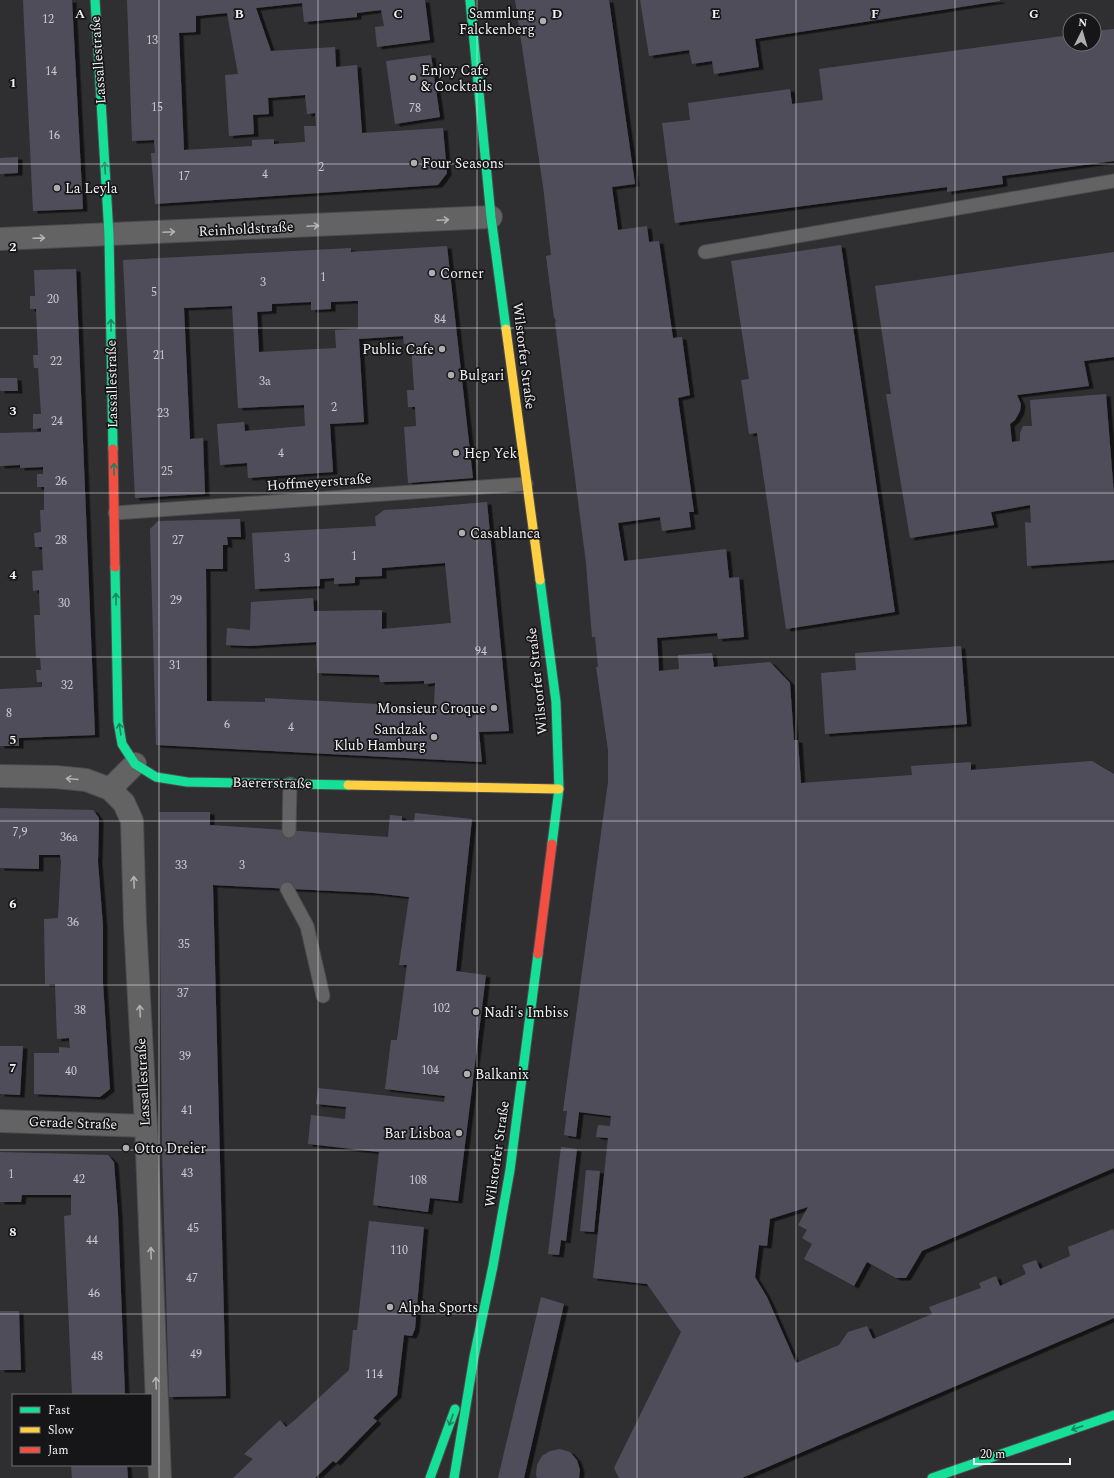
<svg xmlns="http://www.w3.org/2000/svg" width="1114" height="1478" font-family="Spectral,serif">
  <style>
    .building { fill: #4f4e5a; fill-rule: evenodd; filter: url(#shadow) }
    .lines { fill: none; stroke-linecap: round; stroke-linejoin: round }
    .lane-casing { stroke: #4c4c4e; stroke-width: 15 }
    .street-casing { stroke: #4c4c4e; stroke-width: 24 }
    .fast-casing { stroke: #4c4c4e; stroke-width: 11 }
    .slow-casing { stroke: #4c4c4e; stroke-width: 11 }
    .jam-casing { stroke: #4c4c4e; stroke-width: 11 }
    .lane { stroke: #636364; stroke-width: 13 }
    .street { stroke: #636364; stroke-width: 22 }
    .fast { stroke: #16e098; stroke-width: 9 }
    .slow { stroke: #ffcf43; stroke-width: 9 }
    .jam { stroke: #f24e42; stroke-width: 9 }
    .oneway { stroke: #16855e }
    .oneway2 { stroke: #b2b2b4 }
    .grid { fill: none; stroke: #f2f2f5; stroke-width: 1; stroke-opacity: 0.55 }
    .poi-dot { fill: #aeaeb0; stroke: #161618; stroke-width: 1.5 }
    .labels { text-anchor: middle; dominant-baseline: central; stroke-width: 3.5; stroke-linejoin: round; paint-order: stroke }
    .number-label { font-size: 12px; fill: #c9c9ce }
    .poi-label { font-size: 14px; fill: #f2f2f5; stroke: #161618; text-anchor: start }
    .street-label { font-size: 14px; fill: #f2f2f5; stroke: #161618 }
    .grid-label { font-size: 13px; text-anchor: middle; font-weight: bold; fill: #f2f2f5; stroke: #161618; stroke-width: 3.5; stroke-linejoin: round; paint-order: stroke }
  </style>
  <defs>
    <filter id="shadow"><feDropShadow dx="4.5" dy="2.5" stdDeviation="0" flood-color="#0009"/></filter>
  </defs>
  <rect width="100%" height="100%" fill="#2f2f31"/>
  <g class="building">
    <path d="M23,0H72L83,209L33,211Z"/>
    <path d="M127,0H425L430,40L377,47L375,27L384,26L381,10L357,13V17L304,22L302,3L256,8L271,51L335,47L336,67L357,65L362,133L443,128L447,173L438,185L155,204L151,153H155L154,140L132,141ZM227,13L238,74L225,75L229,136L254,134L253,115L269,114L268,98L305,95L307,114L315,113L316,126H304L305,142L274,144V139L252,140V146L184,150L179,33L196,32V16Z"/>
    <path d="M515,0H609L635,184L612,187L618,230L647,226L649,242L659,241L673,338L682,337L690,395L678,398L694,512H689L691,527L662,531L660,517L618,523L624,561L726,549L729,578L739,577L744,637L718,639L717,633L657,638L659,671L679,669L678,655L712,653L714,667L770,662L790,683L794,740H798L801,783L912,775L911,766L971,762V770L1092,761L1114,774V1168L922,1251L906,1278H896L867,1262L854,1286L804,1259L812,1244L802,1238L807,1230L798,1225L808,1207L770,1219L767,1246L759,1245L755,1277L767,1297L796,1363L839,1345L848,1332L867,1326L873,1339L932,1314L929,1307L981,1288L979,1283L996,1276L1000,1286L1026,1274L1022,1265L1036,1260L1040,1269L1070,1256L1068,1247L1113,1229L1114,1232V1318L742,1478H619L614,1468L681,1332L647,1284L593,1278L608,1138L596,1137L598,1125L610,1126L611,1116L579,1112L576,1137L564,1135L567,1111H563L608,782V750L596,667H598L595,637H592L586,563L555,323L556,322L555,318H554L546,256L551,255L543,186Z"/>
    <path d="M640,0H1000V1L755,39L759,67L714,74L712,61L692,64L689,50L649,56Z"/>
    <path d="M1114,29V161L1002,176L1003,184L947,192V187L675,223L662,123L690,120L688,103L790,89L792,104L823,100L819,69L1070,35V44H1094V31Z"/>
    <path d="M431,55L440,117L395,124L386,61Z"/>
    <path d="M18,157V173L0,174V158Z"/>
    <path d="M841,245L895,612L786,629L757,433L749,434L741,380L749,379L731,261Z"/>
    <path d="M447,246L473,478L408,483L404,427L416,426L415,407H408L407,390H414L411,343L404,344L403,336L359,339L364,422L330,424L333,472L248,478L247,463L220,465L217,424L244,422L245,431L305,426L304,405L238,408L232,306L184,308L190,439L203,438L205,494L135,498L123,260L351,248V252ZM354,301H358V329L335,330L336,348L259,352L257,312L272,311V304L311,302V310L331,309V302Z"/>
    <path d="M1114,252V357L1084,361L1089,386L1017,395L1021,404L1020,411L1015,420L1010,424L1012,442L1020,441V433L1023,426H1032L1030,400L1106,394L1114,495V560L1027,566L1025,522L1031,523L1030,505L991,512L994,525L910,538L886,394H891L875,286Z"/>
    <path d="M76,269L95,735L19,738V746H0V689L42,687V682H37L36,670H41L40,658H36L34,615H40L39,590L33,591L32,571L43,570L42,547H35L34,533L41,532L40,510H44V487H37V474H43V467L20,468V465L0,466V433L41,432V428L33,429V414H41L38,368H34L33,355H38L36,309H30V296H35L34,270Z"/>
    <path d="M0,378H17L18,391H0Z"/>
    <path d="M487,502L509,731L479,732L482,762L156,745L150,529L158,521L240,519L241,537H227L228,545H223V569H206L207,701L265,702V698L434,707L435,683L424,684V681L380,682L379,675L317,673L316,642L249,646L226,645L227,628L250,630L251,602L313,598L314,611L382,610V629L451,623L445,563L382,568V576L355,577V583L334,584V578L320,579V586L255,589L252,533L376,526L375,517L384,510L404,509Z"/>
    <path d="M961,646L967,724L825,734L821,673L856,670L855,653Z"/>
    <path d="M0,808L93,810L99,818L98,862L103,926V983L110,1089L100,1097L34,1094V1053H59V1047L70,1048L69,1038L57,1039L55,984H45L44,919L58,918L61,862L60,855H39V869L0,868Z"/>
    <path d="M159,812H210V825L388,837L390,815L402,816V821L414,822L415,813L472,819L456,971L486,975L458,1201L430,1198L428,1212L373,1205L379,1152L308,1144L311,1115L345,1119L346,1107L316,1104L318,1088L444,1102L445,1096L385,1089L391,1040H397L407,965H399L409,897L374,893L213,885L226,1396L169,1397L162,1148Z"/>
    <path d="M0,1046H23L20,1095L0,1094Z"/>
    <path d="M561,1147L577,1149L566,1241L561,1240L559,1255L548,1254Z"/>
    <path d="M0,1152L108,1155L114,1162L118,1214L125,1395H72L64,1216L71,1215V1195H22L21,1202H0Z"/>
    <path d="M586,1170L600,1171L594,1232L580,1231Z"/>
    <path d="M369,1221L424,1227L415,1329L412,1336L404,1335L397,1395L373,1418L377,1421L336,1463L333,1461L315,1478H233L253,1459L244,1454L280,1420L286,1427L296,1419L349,1370L353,1330H357Z"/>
    <path d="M541,1297L564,1304L524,1478H498Z"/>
    <path d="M0,1311H19L21,1370H0Z"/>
    <path d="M560,1449L570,1452L577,1460L580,1470L579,1478H537L536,1475L537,1465L542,1456L550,1451Z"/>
    <path d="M71,1465H127L128,1478H72Z"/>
  </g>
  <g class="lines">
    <defs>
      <g id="lane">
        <path d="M705,252L1114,181"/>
        <path d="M115,513L526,484"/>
        <path d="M289,831L290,784"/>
        <path d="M287,889L307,926L323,996"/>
      </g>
      <g id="street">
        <path d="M0,239L491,217"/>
        <path d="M0,776L56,777L86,780L110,789L124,803L132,821L135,924L146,1126L160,1478"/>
        <path d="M110,789L135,764"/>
        <path d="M0,1121L146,1126"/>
      </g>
      <g id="fast">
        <path d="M95,0L109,235L113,449"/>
        <path d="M470,0L491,217L506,329"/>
        <path d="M115,567L118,721L122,744L135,764L156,777L187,782L348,785"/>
        <path d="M540,580L556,702L559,789L552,844"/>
        <path d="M430,1478L455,1409"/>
        <path d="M454,1478L474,1357L493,1266L510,1170L538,954"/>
        <path d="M932,1478L1114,1415"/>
      </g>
      <g id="slow">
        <path d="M506,329L540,580"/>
        <path d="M348,785L559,789"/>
      </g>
      <g id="jam">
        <path d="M113,449L115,567"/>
        <path d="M538,954L552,844"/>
      </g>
    </defs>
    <use href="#lane" class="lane-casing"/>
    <use href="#street" class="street-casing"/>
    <use href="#fast" class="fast-casing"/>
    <use href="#slow" class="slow-casing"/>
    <use href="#jam" class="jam-casing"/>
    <use href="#lane" class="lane"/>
    <use href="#street" class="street"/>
    <use href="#fast" class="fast"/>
    <use href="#slow" class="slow"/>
    <use href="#jam" class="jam"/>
  </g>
  <defs><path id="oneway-shaft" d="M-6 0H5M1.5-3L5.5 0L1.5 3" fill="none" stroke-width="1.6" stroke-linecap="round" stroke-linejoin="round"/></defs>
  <g class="oneway">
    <use href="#oneway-shaft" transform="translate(105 168) rotate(-94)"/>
    <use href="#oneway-shaft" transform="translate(111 325) rotate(-91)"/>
    <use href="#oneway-shaft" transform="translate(114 469) rotate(-91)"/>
    <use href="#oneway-shaft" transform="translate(116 599) rotate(-91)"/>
    <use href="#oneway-shaft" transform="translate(120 729) rotate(-99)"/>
    <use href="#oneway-shaft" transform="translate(451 1420) rotate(110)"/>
    <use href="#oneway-shaft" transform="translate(1077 1428) rotate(161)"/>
  </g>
  <g class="oneway2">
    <use href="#oneway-shaft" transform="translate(443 220) rotate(-3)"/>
    <use href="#oneway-shaft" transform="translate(313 226) rotate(-3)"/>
    <use href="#oneway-shaft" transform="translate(169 232) rotate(-3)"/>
    <use href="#oneway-shaft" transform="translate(39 238) rotate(-2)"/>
    <use href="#oneway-shaft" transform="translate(72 779) rotate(-175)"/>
    <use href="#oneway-shaft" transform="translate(134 882) rotate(-92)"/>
    <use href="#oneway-shaft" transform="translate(140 1011) rotate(-93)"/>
    <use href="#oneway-shaft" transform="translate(151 1253) rotate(-92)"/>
    <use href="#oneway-shaft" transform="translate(156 1383) rotate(-92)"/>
  </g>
  <path class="grid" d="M159,0V1478M318,0V1478M477,0V1478M637,0V1478M796,0V1478M955,0V1478M0,164H1114M0,328H1114M0,493H1114M0,657H1114M0,821H1114M0,985H1114M0,1150H1114M0,1314H1114"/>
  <g class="poi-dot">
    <circle cx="543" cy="21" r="4"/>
    <circle cx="413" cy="78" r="4"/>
    <circle cx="414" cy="163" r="4"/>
    <circle cx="57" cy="188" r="4"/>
    <circle cx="432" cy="273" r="4"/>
    <circle cx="442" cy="349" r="4"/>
    <circle cx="451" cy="375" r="4"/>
    <circle cx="456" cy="453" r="4"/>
    <circle cx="462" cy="533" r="4"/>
    <circle cx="494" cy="708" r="4"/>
    <circle cx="434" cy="737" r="4"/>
    <circle cx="476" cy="1012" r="4"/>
    <circle cx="467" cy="1074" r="4"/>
    <circle cx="459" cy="1133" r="4"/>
    <circle cx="126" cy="1148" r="4"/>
    <circle cx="390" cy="1307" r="4"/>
  </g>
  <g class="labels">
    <g class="number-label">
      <text x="48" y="19">12</text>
      <text x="152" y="40">13</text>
      <text x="51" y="71">14</text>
      <text x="157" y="107">15</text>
      <text x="415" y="108">78</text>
      <text x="54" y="135">16</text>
      <text x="321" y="167">2</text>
      <text x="265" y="174">4</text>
      <text x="184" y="176">17</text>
      <text x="323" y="277">1</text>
      <text x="263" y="282">3</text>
      <text x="154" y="292">5</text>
      <text x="53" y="299">20</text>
      <text x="440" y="319">84</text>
      <text x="159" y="355">21</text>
      <text x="56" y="361">22</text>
      <text x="265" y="381">3a</text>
      <text x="334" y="407">2</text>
      <text x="163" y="413">23</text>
      <text x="57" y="421">24</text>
      <text x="281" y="453">4</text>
      <text x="167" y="471">25</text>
      <text x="61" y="481">26</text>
      <text x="61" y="540">28</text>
      <text x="178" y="540">27</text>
      <text x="354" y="556">1</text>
      <text x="287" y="558">3</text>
      <text x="176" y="600">29</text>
      <text x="64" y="603">30</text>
      <text x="481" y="651">94</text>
      <text x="175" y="665">31</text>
      <text x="67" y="685">32</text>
      <text x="9" y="713">8</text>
      <text x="227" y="724">6</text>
      <text x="291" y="727">4</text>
      <text x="20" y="832">7,9</text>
      <text x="69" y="837">36a</text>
      <text x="181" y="865">33</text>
      <text x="242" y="865">3</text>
      <text x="73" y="922">36</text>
      <text x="184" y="944">35</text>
      <text x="183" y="993">37</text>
      <text x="441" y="1008">102</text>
      <text x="80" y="1010">38</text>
      <text x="185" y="1056">39</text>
      <text x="430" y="1070">104</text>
      <text x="71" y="1071">40</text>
      <text x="187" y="1110">41</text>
      <text x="187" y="1173">43</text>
      <text x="11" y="1174">1</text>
      <text x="79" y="1179">42</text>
      <text x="418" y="1180">108</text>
      <text x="193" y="1228">45</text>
      <text x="92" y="1240">44</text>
      <text x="399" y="1250">110</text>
      <text x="192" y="1278">47</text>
      <text x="94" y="1293">46</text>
      <text x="196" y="1354">49</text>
      <text x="97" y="1356">48</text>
      <text x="374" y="1374">114</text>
    </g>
    <g class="poi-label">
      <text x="535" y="13" text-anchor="end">Sammlung<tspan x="535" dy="16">Falckenberg</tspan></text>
      <text x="421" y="70">Enjoy Cafe<tspan x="421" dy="16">&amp; Cocktails</tspan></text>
      <text x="422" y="163">Four Seasons</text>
      <text x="65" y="188">La Leyla</text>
      <text x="440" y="273">Corner</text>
      <text x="434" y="349" text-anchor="end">Public Cafe</text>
      <text x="459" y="375">Bulgari</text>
      <text x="464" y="453">Hep Yek</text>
      <text x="470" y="533">Casablanca</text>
      <text x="486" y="708" text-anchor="end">Monsieur Croque</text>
      <text x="426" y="729" text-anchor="end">Sandzak<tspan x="426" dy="16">Klub Hamburg</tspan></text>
      <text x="484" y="1012">Nadi's Imbiss</text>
      <text x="475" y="1074">Balkanix</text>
      <text x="451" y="1133" text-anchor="end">Bar Lisboa</text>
      <text x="134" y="1148">Otto Dreier</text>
      <text x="398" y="1307">Alpha Sports</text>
    </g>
    <g class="street-label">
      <text transform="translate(98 60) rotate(-94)">Lassallestraße</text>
      <text transform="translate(246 229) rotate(-3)">Reinholdstraße</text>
      <text transform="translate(524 356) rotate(83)">Wilstorfer Straße</text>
      <text transform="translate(112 384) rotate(-91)">Lassallestraße</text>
      <text transform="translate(319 482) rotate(-4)">Hoffmeyerstraße</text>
      <text transform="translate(537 681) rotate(-96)">Wilstorfer Straße</text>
      <text transform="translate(272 783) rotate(1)">Baererstraße</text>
      <text transform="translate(143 1082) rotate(-93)">Lassallestraße</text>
      <text transform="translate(73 1123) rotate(2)">Gerade Straße</text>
      <text transform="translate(497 1154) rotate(-82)">Wilstorfer Straße</text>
    </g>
  </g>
  <g class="grid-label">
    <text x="80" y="18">A</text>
    <text x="239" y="18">B</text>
    <text x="398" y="18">C</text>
    <text x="557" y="18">D</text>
    <text x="716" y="18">E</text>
    <text x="875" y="18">F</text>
    <text x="1034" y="18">G</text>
    <text x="13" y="87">1</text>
    <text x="13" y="251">2</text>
    <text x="13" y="415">3</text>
    <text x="13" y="579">4</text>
    <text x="13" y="744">5</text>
    <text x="13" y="908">6</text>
    <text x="13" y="1072">7</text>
    <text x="13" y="1236">8</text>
  </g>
  <rect x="12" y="1394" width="140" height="72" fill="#161618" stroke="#6e6e70"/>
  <rect x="20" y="1407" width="20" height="6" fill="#16e098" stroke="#6e6e70"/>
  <text x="48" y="1414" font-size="12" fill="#f2f2f5">Fast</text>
  <rect x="20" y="1427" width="20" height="6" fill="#ffcf43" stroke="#6e6e70"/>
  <text x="48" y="1434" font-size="12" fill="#f2f2f5">Slow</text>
  <rect x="20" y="1447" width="20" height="6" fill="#f24e42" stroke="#6e6e70"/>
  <text x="48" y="1454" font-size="12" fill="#f2f2f5">Jam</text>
  <g transform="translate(1082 32) rotate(5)"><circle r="19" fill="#161618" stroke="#6e6e70"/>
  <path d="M0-3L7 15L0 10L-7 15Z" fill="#aeaeb0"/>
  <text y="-6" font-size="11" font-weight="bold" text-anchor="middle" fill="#f2f2f5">N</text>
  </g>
  <path d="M974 1458v6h96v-6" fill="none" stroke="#f2f2f5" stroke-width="2"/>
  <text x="980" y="1458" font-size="12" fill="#f2f2f5" stroke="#161618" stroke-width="3" paint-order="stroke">20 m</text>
</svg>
